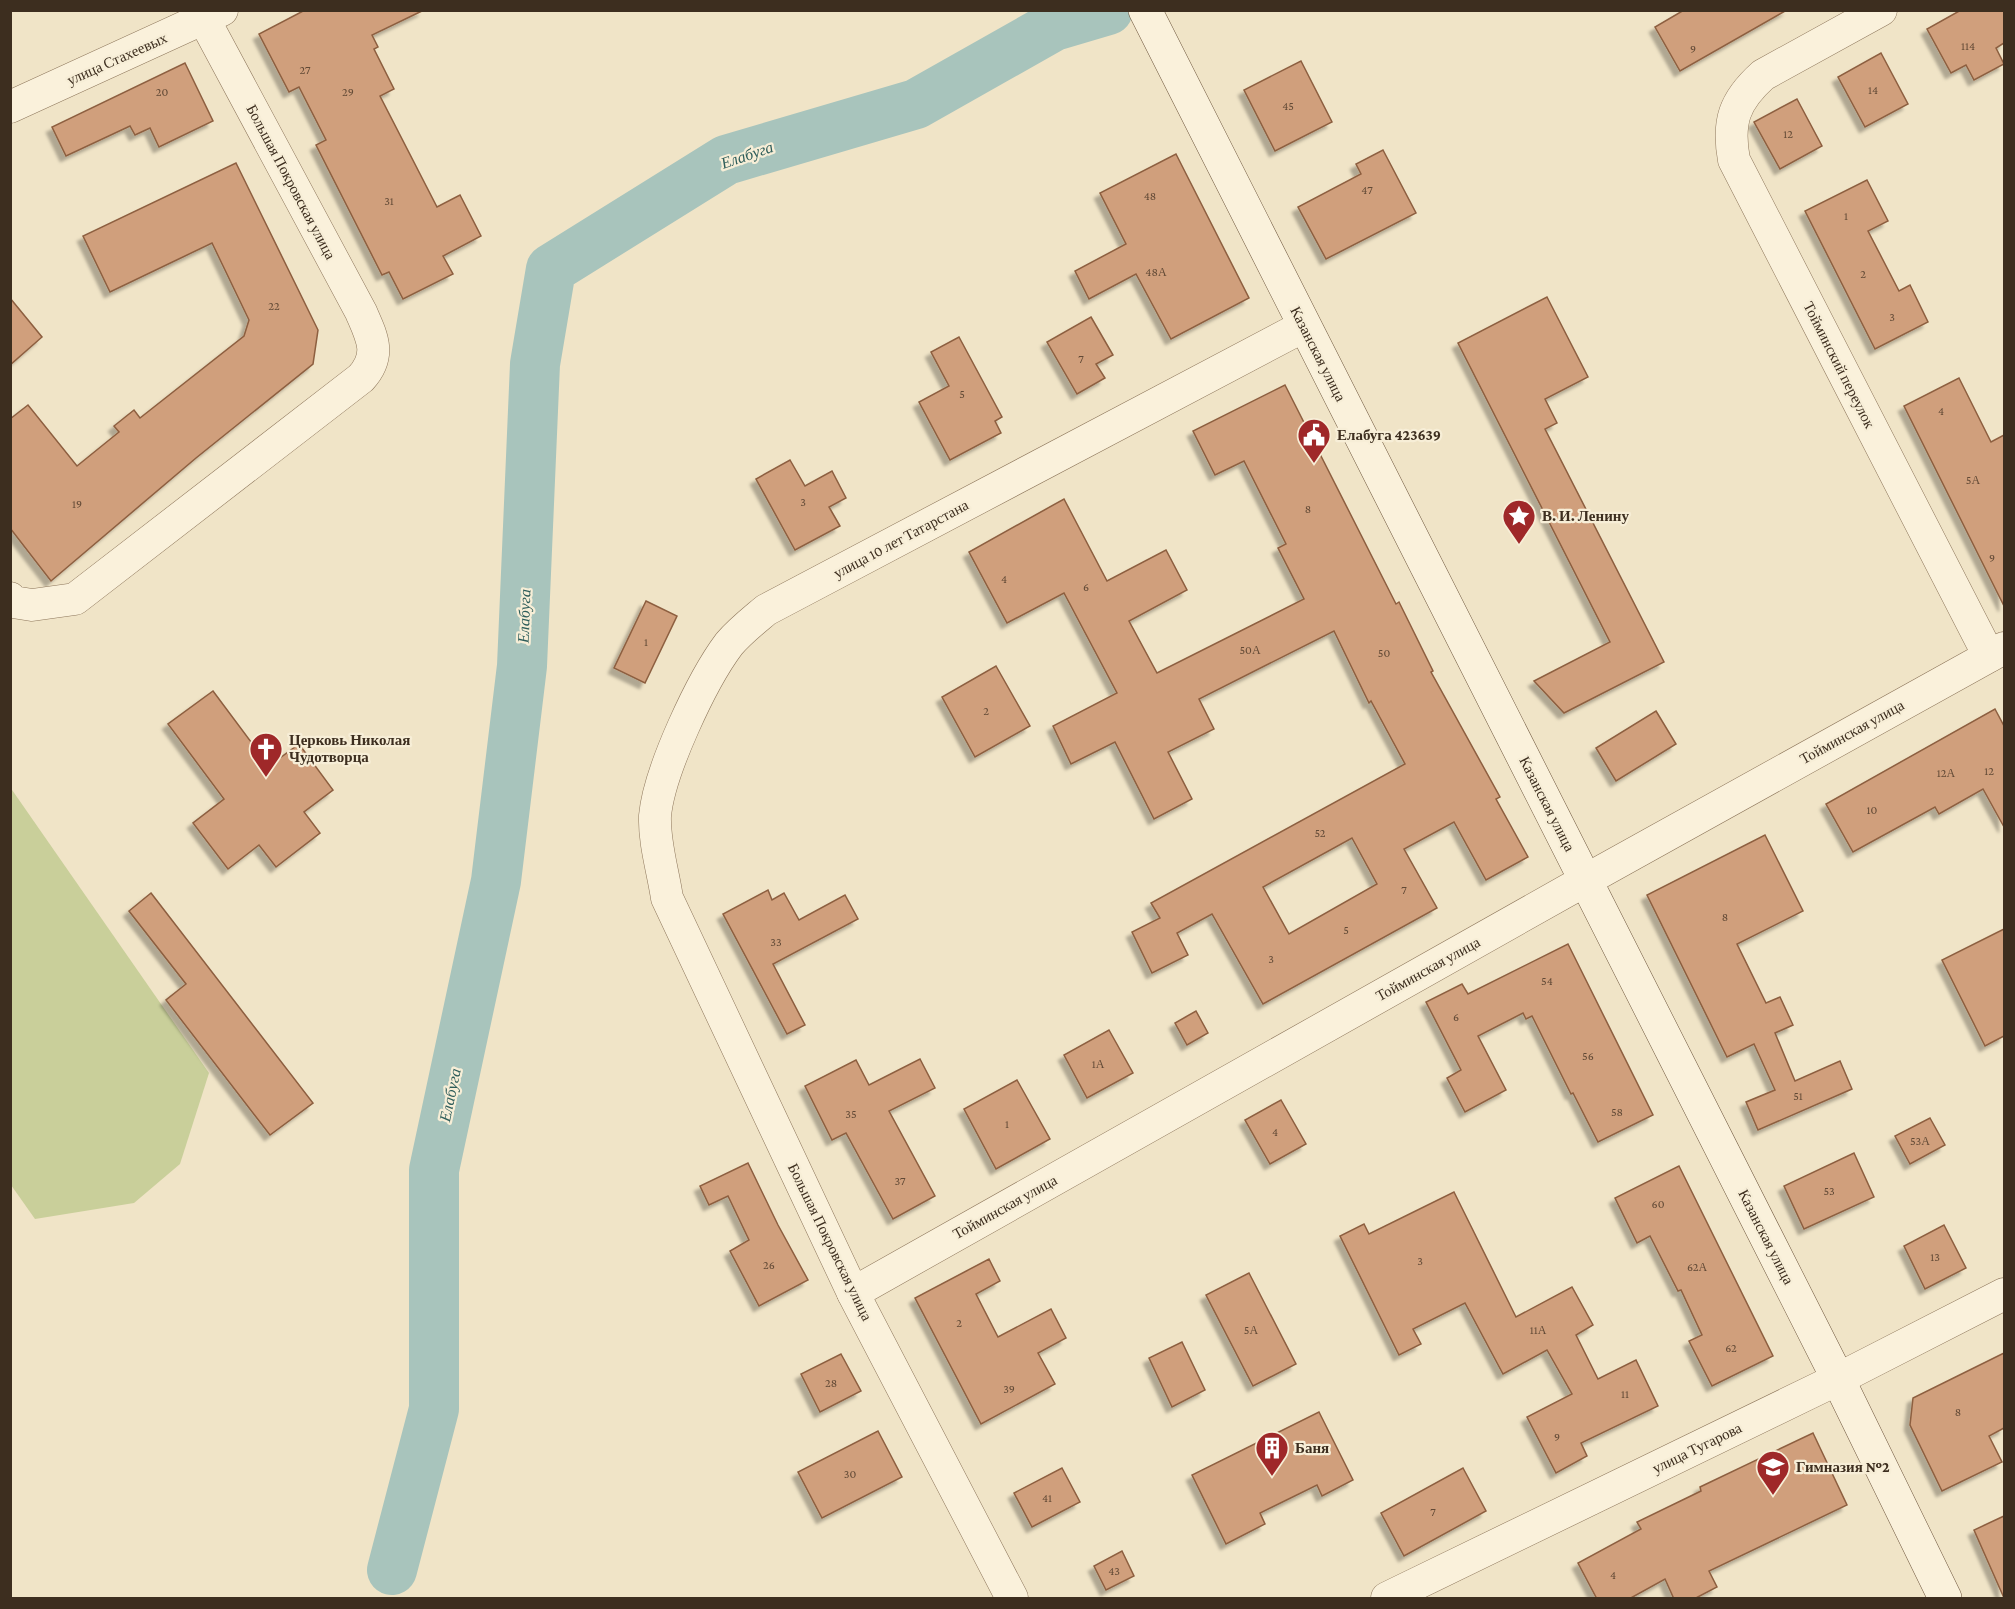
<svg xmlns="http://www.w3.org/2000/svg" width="2015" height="1609" font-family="'Crimson Pro',serif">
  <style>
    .green { fill: #c9cf9a }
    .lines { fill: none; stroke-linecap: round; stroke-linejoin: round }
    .river { stroke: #a8c4bc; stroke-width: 50 }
    .building { fill: #d09f7b; stroke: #8d5f40; stroke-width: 1.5; fill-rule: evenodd; filter: url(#shadow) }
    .street-casing { stroke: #8d765b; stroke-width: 33 }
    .secondary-casing { stroke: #6f573e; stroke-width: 34 }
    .street { stroke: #faf1db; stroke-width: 32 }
    .secondary { stroke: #faf1db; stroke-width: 33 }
    .labels { text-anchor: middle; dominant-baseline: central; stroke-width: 4.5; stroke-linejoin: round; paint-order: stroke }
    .number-label { font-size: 12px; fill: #624a36 }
    .street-label { font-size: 15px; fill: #3d2e1f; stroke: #f7eed7 }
    .poi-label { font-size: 15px; font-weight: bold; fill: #3d2e1f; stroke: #f7eed7; text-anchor: start }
    .water-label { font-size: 16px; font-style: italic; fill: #2e5d5a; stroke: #f7eed7 }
  </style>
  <defs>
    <filter id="shadow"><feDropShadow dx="-5.5" dy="5.5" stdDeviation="1.5" flood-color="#0004"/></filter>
  </defs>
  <rect width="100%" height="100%" fill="#f0e4c7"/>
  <path class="green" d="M10,787L209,1073L180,1164L134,1203L35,1219L11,1185Z"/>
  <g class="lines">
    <path class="river" d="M392,1570L434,1409V1170L496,881L522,666L535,364L551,269L726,160L916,104L1054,26L1108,10"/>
  </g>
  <g class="building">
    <path d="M305,10H424L372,35L378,47L374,49L394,89L380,96L437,207L460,195L481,236L443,256L453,274L403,299L389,272L382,275L316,145L326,140L299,87L289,92L259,34Z"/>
    <path d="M1684,10H1787L1680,71L1655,27Z"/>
    <path d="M1961,10H2004V43L1996,48L2004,64L1974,80L1966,65L1951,73L1927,29Z"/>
    <path d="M1881,53L1908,104L1865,127L1838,77Z"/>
    <path d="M1301,61L1332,122L1275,151L1244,90Z"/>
    <path d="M185,63L213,121L159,147L150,128L135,135L130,126L66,156L52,127Z"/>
    <path d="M1797,99L1822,146L1780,169L1754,122Z"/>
    <path d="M1383,150L1416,213L1326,259L1298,207L1361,174L1356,164Z"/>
    <path d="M1176,154L1249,298L1171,339L1136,274L1089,299L1075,271L1126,244L1100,193Z"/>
    <path d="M236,163L318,330L313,364L196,458L51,581L10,528V419L28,405L77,466L119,432L114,426L134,410L140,418L244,336L249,320L212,243L110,292L83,236Z"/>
    <path d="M1867,180L1888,221L1868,231L1899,291L1910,285L1928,322L1875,349L1805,211Z"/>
    <path d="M1547,297L1588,377L1545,399L1557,423L1545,429L1664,662L1564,713L1534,681L1610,642L1458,343Z"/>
    <path d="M10,298L42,337L10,365Z"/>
    <path d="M1091,317L1113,355L1096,364L1105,378L1077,394L1047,342Z"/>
    <path d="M959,337L1002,417L995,421L1001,433L950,460L919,402L949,386L931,352Z"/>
    <path d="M1959,378L1991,442L2004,435V606L1904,406Z"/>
    <path d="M1285,385L1396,604L1399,602L1433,671L1431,672L1500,797L1496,799L1528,857L1486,880L1454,822L1404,849L1437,908L1263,1004L1212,914L1177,933L1188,955L1152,973L1132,932L1160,918L1151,903L1405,764L1371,701L1369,703L1334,631L1199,699L1214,729L1168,752L1192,799L1154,819L1115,742L1071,764L1053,726L1117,693L1064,593L1007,623L969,552L1064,499L1107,581L1166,550L1187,590L1129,621L1157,673L1304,599L1278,548L1286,544L1244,461L1215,475L1193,431ZM1352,838L1377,884L1289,934L1263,887Z"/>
    <path d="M790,460L805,486L832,471L846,498L829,507L840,526L795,550L756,479Z"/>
    <path d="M646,601L677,616L645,683L614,668Z"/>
    <path d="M996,666L1030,726L975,757L942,697Z"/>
    <path d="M213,691L269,766L299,744L333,790L304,812L320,833L276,867L259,845L228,869L193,823L224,799L168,724Z"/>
    <path d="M1995,709L2004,726V827L1983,789L1939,814L1935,807L1853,852L1826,804Z"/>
    <path d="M1656,711L1676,744L1616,781L1596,748Z"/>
    <path d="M1765,835L1803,911L1737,944L1766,1003L1780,997L1793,1025L1775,1033L1795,1081L1840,1061L1852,1089L1758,1130L1746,1102L1775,1090L1754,1044L1727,1057L1647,895Z"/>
    <path d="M768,890L772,900L784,893L799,920L845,895L858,919L773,964L805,1025L787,1034L723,914Z"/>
    <path d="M151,893L313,1103L270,1135L166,1000L186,984L129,911Z"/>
    <path d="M2004,929V1036L1985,1046L1942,960Z"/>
    <path d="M1568,944L1653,1115L1598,1142L1573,1093L1571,1094L1532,1016L1526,1019L1523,1013L1478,1036L1506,1090L1465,1112L1447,1078L1461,1070L1426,1002L1462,984L1468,994Z"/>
    <path d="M1196,1011L1208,1033L1187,1045L1175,1023Z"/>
    <path d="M1109,1030L1133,1073L1087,1098L1064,1055Z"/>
    <path d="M920,1059L935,1088L889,1111L935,1196L893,1219L846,1133L832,1140L805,1086L856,1060L869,1085Z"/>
    <path d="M1017,1080L1050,1139L996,1169L964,1109Z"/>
    <path d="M1281,1100L1306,1144L1270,1164L1245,1120Z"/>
    <path d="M1930,1118L1945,1145L1910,1164L1895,1136Z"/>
    <path d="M1854,1153L1874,1197L1804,1229L1784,1186Z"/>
    <path d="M748,1163L778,1225L808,1280L759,1306L730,1251L749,1240L728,1196L709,1205L700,1186Z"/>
    <path d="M1679,1166L1773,1356L1712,1386L1689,1341L1702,1335L1681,1290L1678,1291L1650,1236L1637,1243L1615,1198Z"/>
    <path d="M1454,1192L1516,1317L1572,1287L1593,1325L1576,1335L1598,1379L1636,1360L1658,1406L1581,1443L1587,1456L1556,1473L1527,1417L1572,1394L1547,1350L1503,1374L1465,1303L1413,1329L1421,1344L1399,1355L1340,1236L1364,1224L1369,1234Z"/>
    <path d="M1944,1225L1966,1268L1925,1289L1904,1246Z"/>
    <path d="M989,1259L1000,1281L976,1294L998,1337L1051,1309L1066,1338L1038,1353L1055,1384L981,1424L915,1298Z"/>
    <path d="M1249,1273L1296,1364L1253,1386L1206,1295Z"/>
    <path d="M1182,1342L1205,1390L1172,1407L1149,1358Z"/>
    <path d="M2004,1353V1428L1989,1436L2002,1462L1942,1491L1910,1425L1913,1398Z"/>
    <path d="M841,1354L861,1391L820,1412L801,1374Z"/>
    <path d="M1319,1412L1353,1480L1322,1496L1317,1485L1260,1513L1265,1524L1226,1544L1192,1475Z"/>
    <path d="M878,1431L902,1477L822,1518L798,1472Z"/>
    <path d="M1813,1433L1847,1505L1709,1571L1717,1587L1694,1599H1674L1665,1579L1629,1599H1597L1578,1563L1641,1529L1637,1522L1701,1491L1700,1487Z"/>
    <path d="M1062,1468L1080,1502L1032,1527L1014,1493Z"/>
    <path d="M1463,1468L1486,1511L1404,1556L1381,1513Z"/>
    <path d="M2004,1516V1598L1974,1530Z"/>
    <path d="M1122,1551L1134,1576L1106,1590L1094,1566Z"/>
  </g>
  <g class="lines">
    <defs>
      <g id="street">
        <path d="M1881,10L1763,75C1734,101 1727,122 1734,160L1989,656"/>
        <path d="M10,107L222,10"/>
        <path d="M10,598L13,602L32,605L75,599L361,378C382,355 372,337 361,312L199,10"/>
        <path d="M853,1293L1586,880L2004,648"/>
        <path d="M1012,1598L853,1293L667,898C663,871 654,843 655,816C659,771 702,680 729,644C740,631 753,621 766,610L1304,326"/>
        <path d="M1387,1598L1838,1379L2004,1294"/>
      </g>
      <path id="secondary" d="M1145,10L1838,1379L1945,1598"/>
    </defs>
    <use href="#street" class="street-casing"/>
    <use href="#secondary" class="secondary-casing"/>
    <use href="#street" class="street"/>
    <use href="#secondary" class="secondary"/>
  </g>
  <defs>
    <symbol id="civic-pin" viewBox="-11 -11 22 30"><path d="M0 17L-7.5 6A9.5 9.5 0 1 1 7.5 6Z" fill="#9f2829" stroke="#f7eed7"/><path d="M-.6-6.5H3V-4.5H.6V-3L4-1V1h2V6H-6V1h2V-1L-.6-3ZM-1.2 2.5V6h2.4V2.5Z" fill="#fff"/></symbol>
    <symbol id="sight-pin" viewBox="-11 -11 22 30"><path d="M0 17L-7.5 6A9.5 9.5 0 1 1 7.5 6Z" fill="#9f2829" stroke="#f7eed7"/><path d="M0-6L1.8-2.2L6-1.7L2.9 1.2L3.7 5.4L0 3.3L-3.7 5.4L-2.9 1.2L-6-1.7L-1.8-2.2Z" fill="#fff"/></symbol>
    <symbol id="church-pin" viewBox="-11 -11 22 30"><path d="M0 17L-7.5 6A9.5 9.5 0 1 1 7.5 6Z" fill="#9f2829" stroke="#f7eed7"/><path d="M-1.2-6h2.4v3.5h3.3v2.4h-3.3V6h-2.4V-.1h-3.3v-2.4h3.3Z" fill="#fff"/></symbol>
    <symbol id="building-pin" viewBox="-11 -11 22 30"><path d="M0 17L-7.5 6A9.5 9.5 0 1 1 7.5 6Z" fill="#9f2829" stroke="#f7eed7"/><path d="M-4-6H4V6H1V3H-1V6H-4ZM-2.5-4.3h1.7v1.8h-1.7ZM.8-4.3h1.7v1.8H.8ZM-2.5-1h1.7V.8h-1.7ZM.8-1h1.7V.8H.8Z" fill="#fff"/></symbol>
    <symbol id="school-pin" viewBox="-11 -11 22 30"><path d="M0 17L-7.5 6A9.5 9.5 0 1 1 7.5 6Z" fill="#9f2829" stroke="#f7eed7"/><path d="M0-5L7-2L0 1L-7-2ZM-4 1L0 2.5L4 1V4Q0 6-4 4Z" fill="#fff"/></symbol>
  </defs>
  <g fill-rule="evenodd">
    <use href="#civic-pin" x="1295" y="416" width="38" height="52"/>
    <use href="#sight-pin" x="1500" y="497" width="38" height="52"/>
    <use href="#church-pin" x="247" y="730" width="38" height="52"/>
    <use href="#building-pin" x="1253" y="1429" width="38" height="52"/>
    <use href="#school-pin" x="1754" y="1448" width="38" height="52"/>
  </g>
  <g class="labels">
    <g class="number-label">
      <text x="1968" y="46">114</text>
      <text x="1693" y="49">9</text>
      <text x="305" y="70">27</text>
      <text x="1873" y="90">14</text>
      <text x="162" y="92">20</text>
      <text x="348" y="92">29</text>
      <text x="1288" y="106">45</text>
      <text x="1788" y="134">12</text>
      <text x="1367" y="190">47</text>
      <text x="1150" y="196">48</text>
      <text x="389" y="201">31</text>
      <text x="1846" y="216">1</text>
      <text x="1156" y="272">48А</text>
      <text x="1863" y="274">2</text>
      <text x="274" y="306">22</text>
      <text x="1892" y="317">3</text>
      <text x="1081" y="359">7</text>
      <text x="962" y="394">5</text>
      <text x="1941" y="411">4</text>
      <text x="1973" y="480">5А</text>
      <text x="803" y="502">3</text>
      <text x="77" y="504">19</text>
      <text x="1308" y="509">8</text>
      <text x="1992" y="558">9</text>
      <text x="1004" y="579">4</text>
      <text x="1086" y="587">6</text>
      <text x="646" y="642">1</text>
      <text x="1250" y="650">50А</text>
      <text x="1384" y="653">50</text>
      <text x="986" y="711">2</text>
      <text x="1989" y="771">12</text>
      <text x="1946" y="773">12А</text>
      <text x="1872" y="810">10</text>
      <text x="1320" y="833">52</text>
      <text x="1404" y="890">7</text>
      <text x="1725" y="917">8</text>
      <text x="1346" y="930">5</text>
      <text x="776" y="942">33</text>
      <text x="1271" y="959">3</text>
      <text x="1547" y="981">54</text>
      <text x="1456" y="1017">6</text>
      <text x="1588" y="1056">56</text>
      <text x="1098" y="1064">1А</text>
      <text x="1798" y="1096">51</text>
      <text x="1617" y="1112">58</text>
      <text x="851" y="1114">35</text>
      <text x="1007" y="1124">1</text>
      <text x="1275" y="1132">4</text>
      <text x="1920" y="1141">53А</text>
      <text x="900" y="1181">37</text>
      <text x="1829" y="1191">53</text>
      <text x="1658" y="1204">60</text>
      <text x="1935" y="1257">13</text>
      <text x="1420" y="1261">3</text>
      <text x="769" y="1265">26</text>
      <text x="1697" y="1267">62А</text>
      <text x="959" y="1323">2</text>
      <text x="1251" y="1330">5А</text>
      <text x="1538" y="1330">11А</text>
      <text x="1731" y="1348">62</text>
      <text x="831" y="1383">28</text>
      <text x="1009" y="1389">39</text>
      <text x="1625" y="1394">11</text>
      <text x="1958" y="1412">8</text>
      <text x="1557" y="1437">9</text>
      <text x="850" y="1474">30</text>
      <text x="1047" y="1498">41</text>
      <text x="1433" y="1512">7</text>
      <text x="1114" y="1571">43</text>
      <text x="1613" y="1575">4</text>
    </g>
    <g class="street-label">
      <text transform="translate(117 59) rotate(-24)">улица Стахеевых</text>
      <text transform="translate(291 182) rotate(62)">Большая Покровская улица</text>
      <text transform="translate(1318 354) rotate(63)">Казанская улица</text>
      <text transform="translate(1839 365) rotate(63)">Тойминский переулок</text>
      <text transform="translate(901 539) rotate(-28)">улица 10 лет Татарстана</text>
      <text transform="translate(1852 732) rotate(-29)">Тойминская улица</text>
      <text transform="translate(1547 804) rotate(63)">Казанская улица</text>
      <text transform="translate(1428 969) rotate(-29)">Тойминская улица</text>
      <text transform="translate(1005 1207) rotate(-29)">Тойминская улица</text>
      <text transform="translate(1766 1237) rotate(63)">Казанская улица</text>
      <text transform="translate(830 1242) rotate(64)">Большая Покровская улица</text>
      <text transform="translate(1697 1448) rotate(-26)">улица Тугарова</text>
    </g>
    <g class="poi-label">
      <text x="1337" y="435">Елабуга 423639</text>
      <text x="1542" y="516">В. И. Ленину</text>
      <text x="289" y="740">Церковь Николая<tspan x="289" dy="17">Чудотворца</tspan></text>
      <text x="1295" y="1448">Баня</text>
      <text x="1796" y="1467">Гимназия №2</text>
    </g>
    <g class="water-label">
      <text transform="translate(747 155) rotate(-19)">Елабуга</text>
      <text transform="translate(524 616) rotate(-88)">Елабуга</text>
      <text transform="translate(450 1095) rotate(-78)">Елабуга</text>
    </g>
  </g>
  <rect width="2015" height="1609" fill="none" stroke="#3d2e1f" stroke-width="24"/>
</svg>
